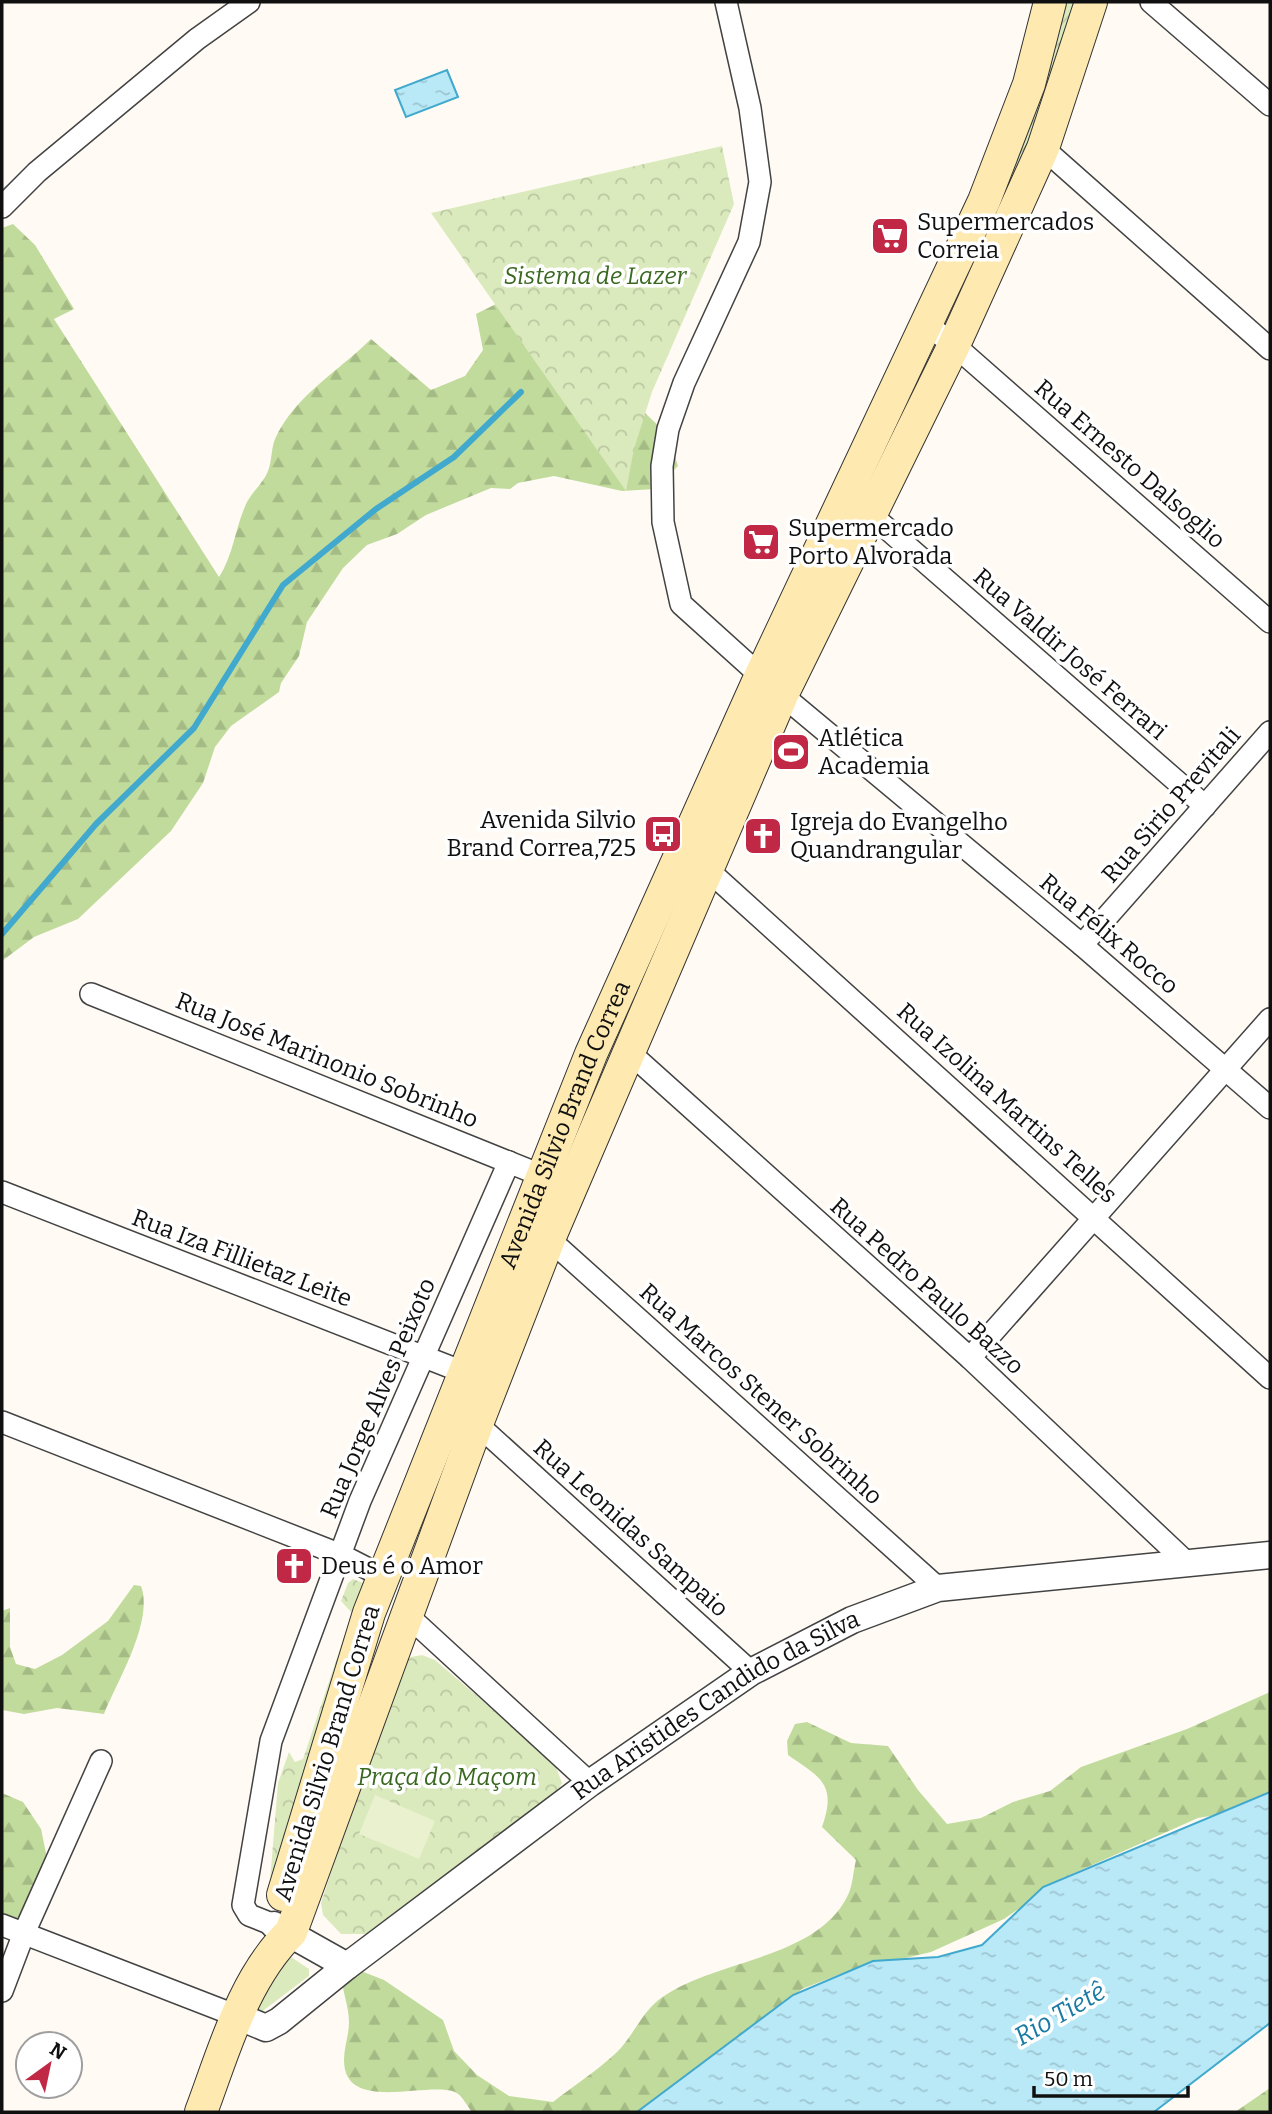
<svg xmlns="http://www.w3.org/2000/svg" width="1272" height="2114" font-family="Bitter,serif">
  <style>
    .grass { fill: #dbeabd }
    .forest { fill: url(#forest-firs) }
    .park { fill: url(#park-crowns) }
    .garden { fill: url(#garden-furrows) }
    .pitch { fill: #eaf1cf }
    .water { fill: url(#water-ripples); stroke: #40a9cd; stroke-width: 2 }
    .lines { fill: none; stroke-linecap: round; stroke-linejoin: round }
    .stream { stroke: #40a9cd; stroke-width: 6 }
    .minor-casing { stroke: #434343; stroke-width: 24 }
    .tertiary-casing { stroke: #434343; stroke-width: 29 }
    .secondary-casing { stroke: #323232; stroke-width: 34 }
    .minor { stroke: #fff; stroke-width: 21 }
    .tertiary { stroke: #fff; stroke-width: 26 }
    .secondary { stroke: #feeab0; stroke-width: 32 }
    .labels { text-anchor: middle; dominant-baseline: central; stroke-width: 7; stroke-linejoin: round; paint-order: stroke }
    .poi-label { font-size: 24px; fill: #101010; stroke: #fff; text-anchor: start }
    .park-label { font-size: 24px; font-style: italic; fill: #396920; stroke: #fff }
    .street-label { font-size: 24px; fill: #101010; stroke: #fff }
    .water-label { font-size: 26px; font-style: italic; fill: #197aa3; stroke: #fff }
  </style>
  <defs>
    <pattern id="forest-firs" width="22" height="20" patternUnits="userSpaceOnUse" patternTransform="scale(1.75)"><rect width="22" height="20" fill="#c1db9c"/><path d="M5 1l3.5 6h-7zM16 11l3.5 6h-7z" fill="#a5bb85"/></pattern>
    <pattern id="park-crowns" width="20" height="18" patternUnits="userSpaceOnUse" patternTransform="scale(1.75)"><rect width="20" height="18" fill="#dbeabd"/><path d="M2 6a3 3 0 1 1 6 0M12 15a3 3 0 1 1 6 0" fill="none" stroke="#bbc8a1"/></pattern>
    <pattern id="garden-furrows" width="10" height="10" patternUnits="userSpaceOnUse" patternTransform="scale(1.75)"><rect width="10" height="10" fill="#dbeabd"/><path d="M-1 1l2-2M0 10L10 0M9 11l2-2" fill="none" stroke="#bbc8a1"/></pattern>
    <pattern id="water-ripples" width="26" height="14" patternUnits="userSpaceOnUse" patternTransform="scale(1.75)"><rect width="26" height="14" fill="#b9e8f6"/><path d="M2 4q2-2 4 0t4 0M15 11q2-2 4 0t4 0" fill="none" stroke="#9ec6d2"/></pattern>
  </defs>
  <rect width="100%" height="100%" fill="#fffbf4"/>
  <path class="grass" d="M288,1955L309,1969V1976L260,2013L256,2009Z"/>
  <g class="forest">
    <path d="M13,224L35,245L74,309L54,319L219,577C234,554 235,527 247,502C253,491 264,482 268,471C272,461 271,449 275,439C295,395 338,372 371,339L431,390L465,376L483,350L476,314L510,297L644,412L668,435L678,466L655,489L622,491L554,476L518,483L510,489L491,488L426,515L397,534L367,545L343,568L307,622L299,656L281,683L279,692L231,726L215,747L203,783L171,831L78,919L34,937L2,961V228Z"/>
    <path d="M134,1585L141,1586C154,1621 118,1680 104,1714L57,1708L24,1714L2,1710V1611L10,1608V1647L16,1664L35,1669L62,1655L108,1621Z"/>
    <path d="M1270,1692V1806L1198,1818L1063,1878L1004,1919L931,1952L843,1973L802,1989L683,2082L654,2112H472C467,2106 462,2095 455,2092C426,2081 344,2114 344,2060C344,2047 349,2035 349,2022C349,2001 338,1985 343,1964L384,1980L443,2020L454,2051L477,2075L509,2096L553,2102C573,2086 597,2071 616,2053C634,2036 642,2010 664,1996C719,1959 815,1959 847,1897C853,1886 853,1872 856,1860L822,1827C837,1784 821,1778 788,1755L787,1741L795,1724L807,1722L851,1743L888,1746L918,1790L947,1824L981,1818L1013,1802L1050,1791L1081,1767L1187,1729Z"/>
    <path d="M2,1793L23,1802L41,1829L48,1863L17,1944L2,1934Z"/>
    <path d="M1270,2088V2112H1235Z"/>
  </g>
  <g class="park">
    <path d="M722,146L734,204L652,392L634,449L626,491L431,213Z"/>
    <path d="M353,1579L365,1584L269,1893L278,1783L289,1752L295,1762L303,1759L352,1613L341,1601L348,1583Z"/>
    <path d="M422,1655L435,1660L554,1762L562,1783L555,1796L370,1934H341L323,1915L321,1903L397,1671L411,1657Z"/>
  </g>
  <path class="garden" d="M1059,2H1078L1011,195L961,313L951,306Z"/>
  <path class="pitch" d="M375,1795L435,1821L419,1859L359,1834Z"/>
  <g class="water">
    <path d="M447,70L458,97L406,117L395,90Z"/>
    <path d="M1270,1792V2023L1154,2112H637L793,1995L873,1961L938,1957L982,1945L1043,1887Z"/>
  </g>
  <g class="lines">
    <path class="stream" d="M2,934L96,824L194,728L283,585L376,509L454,457L521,392"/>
    <defs>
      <g id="minor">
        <path d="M726,2L750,108L760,182L749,242L684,383L668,429L662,466L663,522L681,604L782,695L1082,945L1270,1108"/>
        <path d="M1151,2L1270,105"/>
        <path d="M1043,148L1270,349"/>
        <path d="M2,207L37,172L197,39L249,2"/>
        <path d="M926,324L954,345L1270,622"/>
        <path d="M869,513L1205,806"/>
        <path d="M708,870L1270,1378"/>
        <path d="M1082,945L1270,732"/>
        <path d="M91,994L543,1176"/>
        <path d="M629,1052L970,1358L1187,1563"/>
        <path d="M2,1192L463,1372"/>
        <path d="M549,1239L938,1588"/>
        <path d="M970,1358L1270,1019"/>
        <path d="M2,1422L341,1555L384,1577"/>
        <path d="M477,1424L751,1672"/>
        <path d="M406,1614L590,1783"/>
        <path d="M2,1925L237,2016"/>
        <path d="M274,1925L249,1915L243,1905L271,1741L360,1501L509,1162"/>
        <path d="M2,1991L24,1933L101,1761"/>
      </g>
      <g id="tertiary">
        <path d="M274,1925L347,1966"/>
        <path id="s1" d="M237,2016L266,2028L279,2021L347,1966L590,1783L751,1672L852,1620L938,1588L1270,1555"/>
      </g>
      <g id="secondary">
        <path id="s2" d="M283,1895L369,1613L591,1054L761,675L984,201L1029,84L1050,2"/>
        <path d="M201,2112C224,2051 243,1979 291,1932L477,1424L549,1239L782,695L954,345L1043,148L1091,2"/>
      </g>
    </defs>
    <use href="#minor" class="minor-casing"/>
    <use href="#tertiary" class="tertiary-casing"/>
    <use href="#secondary" class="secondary-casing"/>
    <use href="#minor" class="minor"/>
    <use href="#tertiary" class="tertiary"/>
    <use href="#secondary" class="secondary"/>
  </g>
  <defs>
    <symbol id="supermarket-square" viewBox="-11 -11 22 22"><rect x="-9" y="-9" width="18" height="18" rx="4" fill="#c12845" stroke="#fff"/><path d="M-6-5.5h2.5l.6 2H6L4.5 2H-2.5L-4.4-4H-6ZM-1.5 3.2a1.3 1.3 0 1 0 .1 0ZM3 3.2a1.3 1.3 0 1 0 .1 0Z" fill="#fff"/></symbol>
    <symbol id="stadium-square" viewBox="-11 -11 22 22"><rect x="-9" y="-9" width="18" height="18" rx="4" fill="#c12845" stroke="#fff"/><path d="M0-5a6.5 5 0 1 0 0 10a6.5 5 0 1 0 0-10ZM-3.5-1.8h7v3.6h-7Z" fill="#fff"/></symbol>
    <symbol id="bus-square" viewBox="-11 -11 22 22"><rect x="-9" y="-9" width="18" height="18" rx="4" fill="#c12845" stroke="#fff"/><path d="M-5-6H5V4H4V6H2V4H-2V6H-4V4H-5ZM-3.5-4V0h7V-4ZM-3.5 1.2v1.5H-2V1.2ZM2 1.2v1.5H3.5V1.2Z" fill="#fff"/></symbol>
    <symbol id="church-square" viewBox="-11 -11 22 22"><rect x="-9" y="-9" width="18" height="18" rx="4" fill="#c12845" stroke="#fff"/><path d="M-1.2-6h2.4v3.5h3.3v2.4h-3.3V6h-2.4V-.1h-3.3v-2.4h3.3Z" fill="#fff"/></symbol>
  </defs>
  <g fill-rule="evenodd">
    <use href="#supermarket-square" x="868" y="214" width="44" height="44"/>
    <use href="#supermarket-square" x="739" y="520" width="44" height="44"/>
    <use href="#stadium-square" x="769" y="730" width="44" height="44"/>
    <use href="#bus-square" x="641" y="812" width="44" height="44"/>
    <use href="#church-square" x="741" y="814" width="44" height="44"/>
    <use href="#church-square" x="272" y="1544" width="44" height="44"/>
  </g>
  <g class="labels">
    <g class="poi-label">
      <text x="917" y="222">Supermercados<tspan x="917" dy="28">Correia</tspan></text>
      <text x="788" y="528">Supermercado<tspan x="788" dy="28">Porto Alvorada</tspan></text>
      <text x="818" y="738">Atlética<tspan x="818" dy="28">Academia</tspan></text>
      <text x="636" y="820" text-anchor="end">Avenida Silvio<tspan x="636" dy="28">Brand Correa,725</tspan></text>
      <text x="790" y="822">Igreja do Evangelho<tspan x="790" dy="28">Quandrangular</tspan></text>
      <text x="321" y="1566">Deus é o Amor</text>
    </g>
    <g class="park-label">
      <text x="595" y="276">Sistema de Lazer</text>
      <text x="447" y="1777">Praça do Maçom</text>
    </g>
    <g class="street-label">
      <text transform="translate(1130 464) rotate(41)">Rua Ernesto Dalsoglio</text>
      <text transform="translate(1070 654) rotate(41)">Rua Valdir José Ferrari</text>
      <text transform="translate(1171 805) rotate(-49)">Rua Sirio Previtali</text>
      <text transform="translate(1109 934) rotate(40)">Rua Félix Rocco</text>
      <text transform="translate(327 1060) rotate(22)">Rua José Marinonio Sobrinho</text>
      <text transform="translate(1007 1103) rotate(42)">Rua Izolina Martins Telles</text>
      <text stroke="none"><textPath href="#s2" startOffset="821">Avenida Silvio Brand Correa</textPath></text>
      <text transform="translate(242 1258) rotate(21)">Rua Iza Fillietaz Leite</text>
      <text transform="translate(927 1286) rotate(42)">Rua Pedro Paulo Bazzo</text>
      <text transform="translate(761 1394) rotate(42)">Rua Marcos Stener Sobrinho</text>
      <text transform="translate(378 1398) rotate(-67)">Rua Jorge Alves Peixoto</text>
      <text transform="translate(631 1528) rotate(42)">Rua Leonidas Sampaio</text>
      <text stroke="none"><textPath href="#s1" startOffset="586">Rua Aristides Candido da Silva</textPath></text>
      <text transform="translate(327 1753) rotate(-73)">Avenida Silvio Brand Correa</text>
    </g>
    <g class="water-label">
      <text transform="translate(1060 2014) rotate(-30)">Rio Tietê</text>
    </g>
  </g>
  <rect width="1272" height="2114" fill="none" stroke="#101010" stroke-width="7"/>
  <g transform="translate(49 2065) rotate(33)"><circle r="33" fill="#ffffff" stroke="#9f9f9f" stroke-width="2"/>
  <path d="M0-5L12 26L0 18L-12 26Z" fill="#c12845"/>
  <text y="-10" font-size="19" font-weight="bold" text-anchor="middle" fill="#101010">N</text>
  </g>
  <path d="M1034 2086v10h154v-10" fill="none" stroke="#101010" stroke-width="3.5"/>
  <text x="1044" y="2086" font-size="21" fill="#101010" stroke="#ffffff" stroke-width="5" paint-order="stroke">50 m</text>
</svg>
